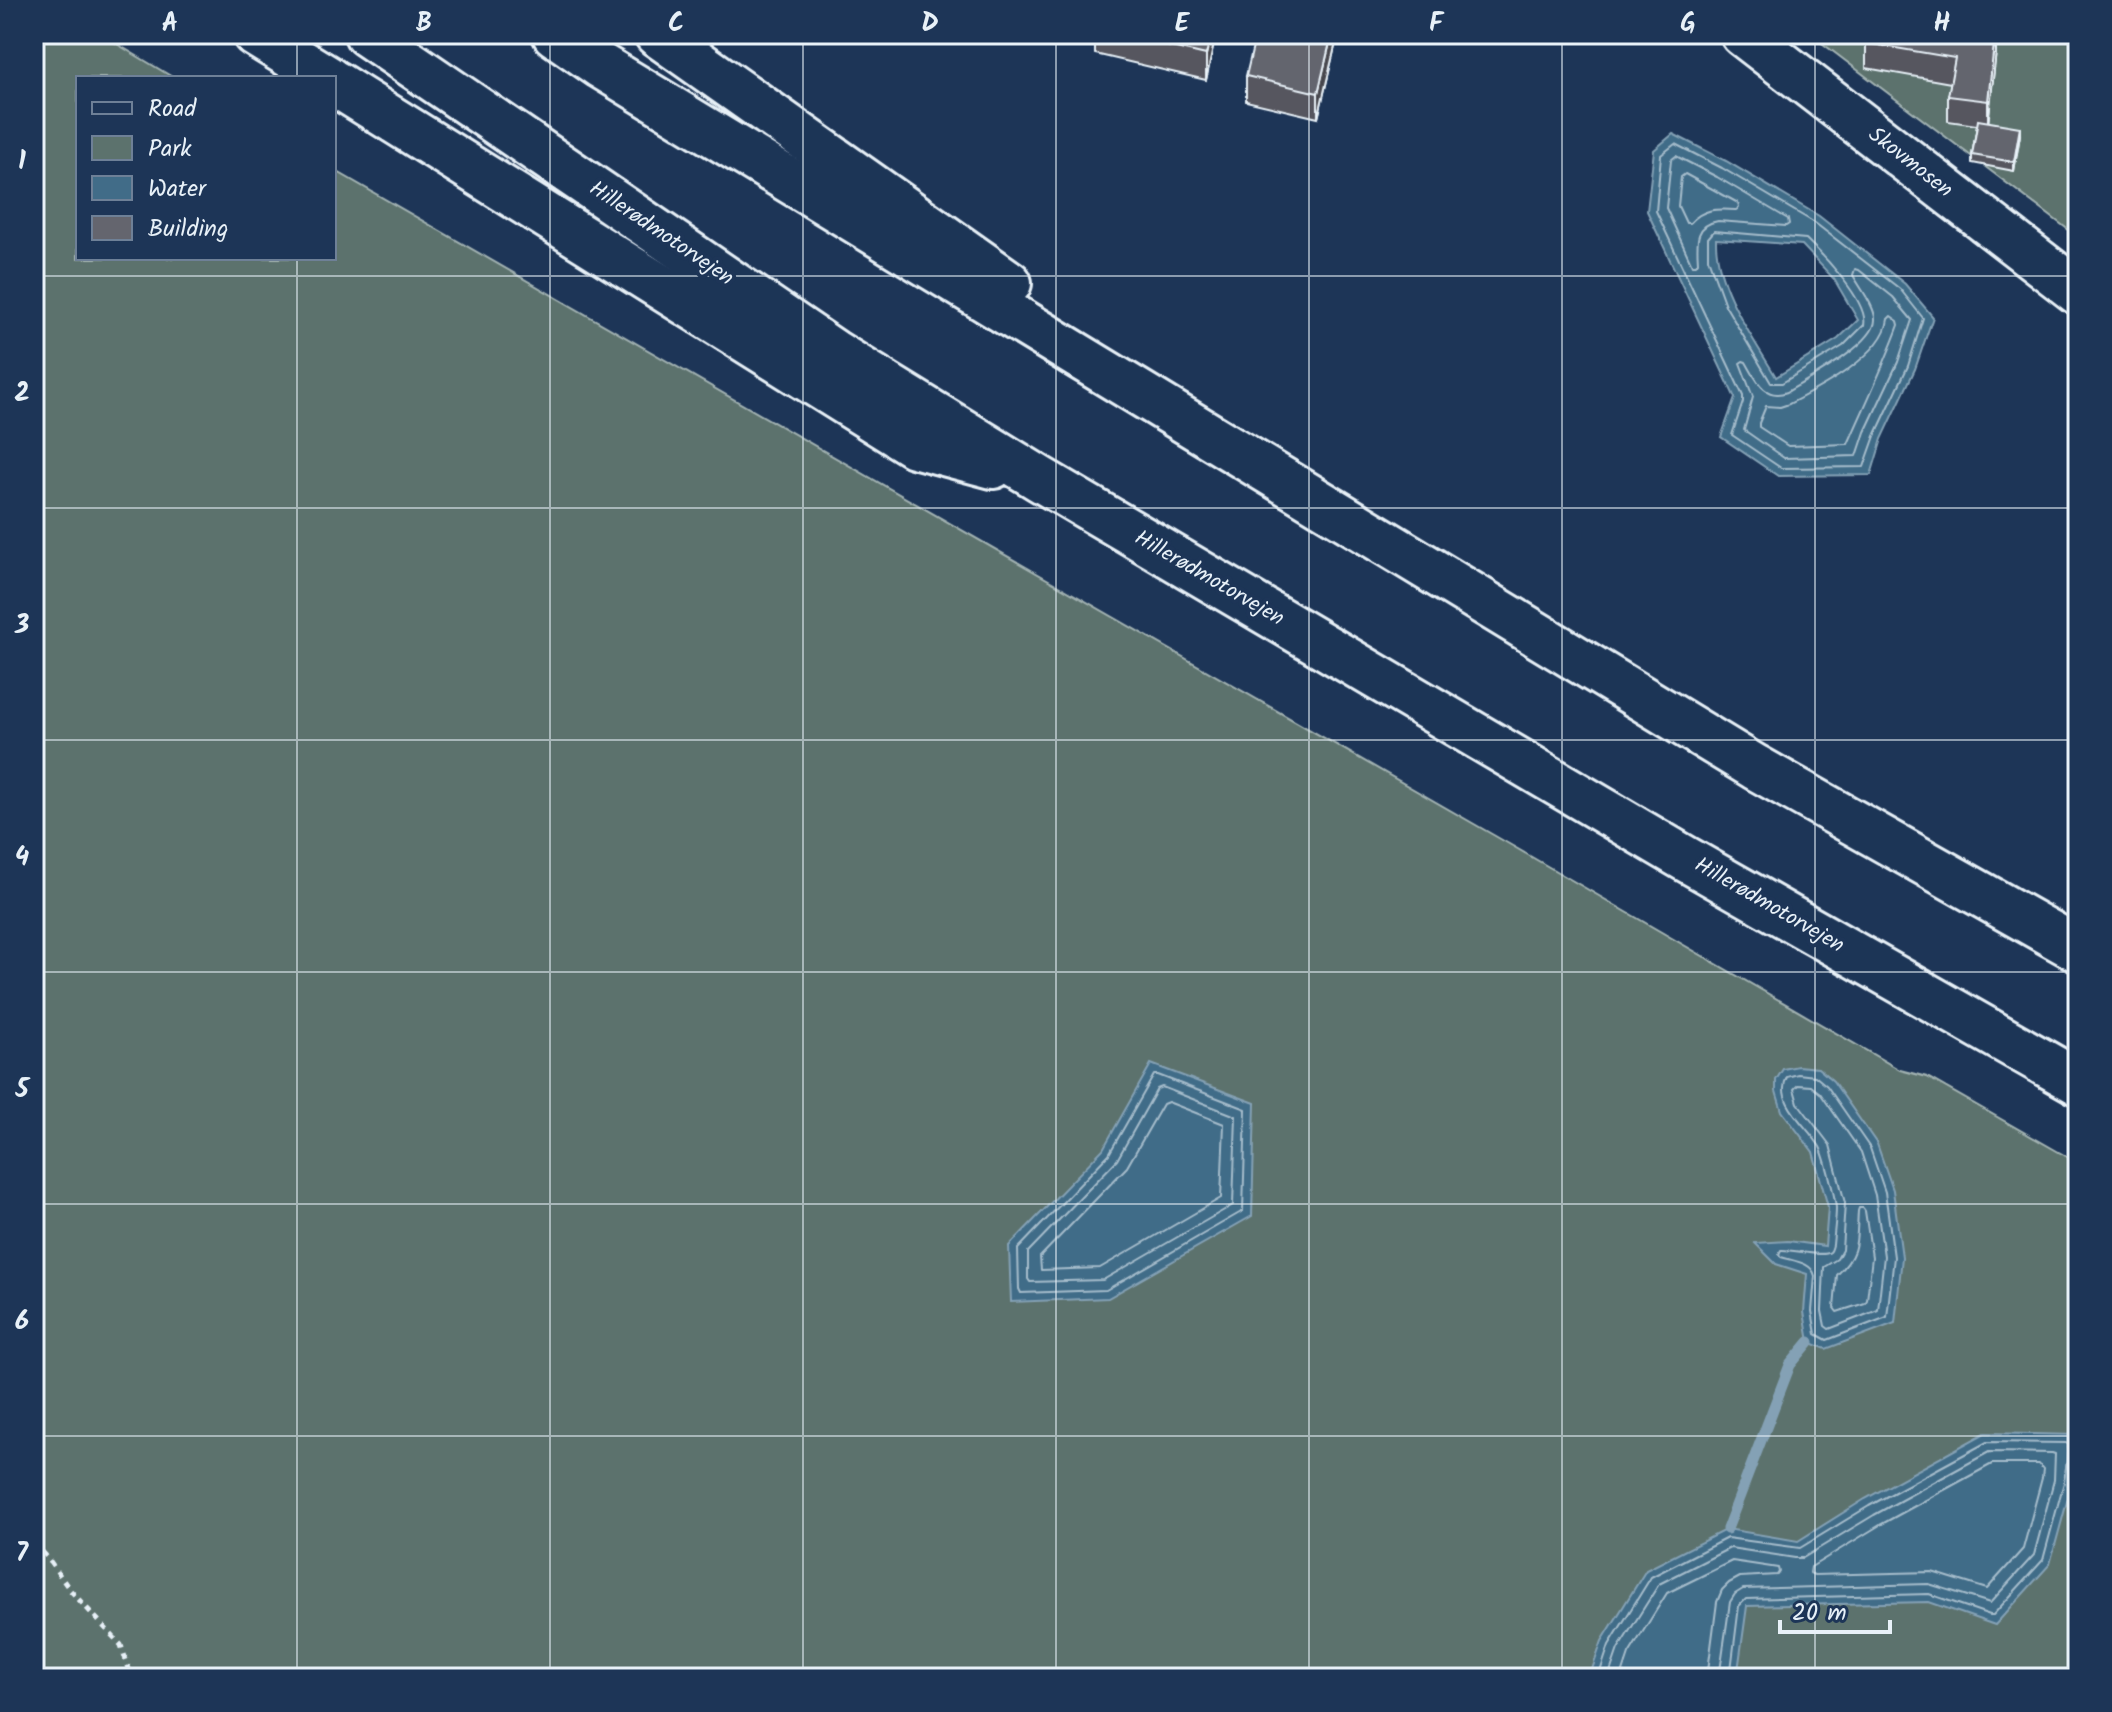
<svg xmlns="http://www.w3.org/2000/svg" width="2112" height="1712" font-family="Kalam,sans-serif">
  <style>
    .green { fill: #5c726d; stroke: #a2b2b2; stroke-width: 2 }
    .water { fill: #416c88; stroke: #84a1b5; stroke-width: 2; fill-rule: evenodd }
    .lines { fill: none; stroke-linecap: round; stroke-linejoin: round }
    .shore { stroke: #a5bccb; stroke-width: 2 }
    .stream { stroke: #84a1b5; stroke-width: 11 }
    .secondary-casing { stroke: #e8f1f8; stroke-width: 50 }
    .highway-casing { stroke: #e8f1f8; stroke-width: 50 }
    .path { stroke: #e8f1f8; stroke-width: 5; stroke-dasharray: 6 6; stroke-linecap: butt }
    .secondary { stroke: #1d3557; stroke-width: 44 }
    .highway { stroke: #1d3557; stroke-width: 44 }
    .wall { fill: #56575f; stroke: #e8f1f8; stroke-width: 2 }
    .shaded-wall { fill: #46474d; stroke: #e8f1f8; stroke-width: 2 }
    .building { fill: #64656e; stroke: #e8f1f8; stroke-width: 2 }
    .grid { fill: none; stroke: #e8f1f8; stroke-width: 2; stroke-opacity: 0.55 }
    .labels { text-anchor: middle; dominant-baseline: central; stroke-width: 8; stroke-linejoin: round; paint-order: stroke }
    .street-label { font-size: 22px; fill: #e8f1f8; stroke: #1d3557 }
    .neatline { fill: none; stroke: #e8f1f8; stroke-width: 3 }
    .grid-label { font-size: 26px; text-anchor: middle; font-weight: bold; fill: #e8f1f8 }
  </style>
  <rect width="100%" height="100%" fill="#1d3557"/>
  <filter id="ink" filterUnits="userSpaceOnUse"><feTurbulence type="fractalNoise" baseFrequency=".0125" numOctaves="2"/><feDisplacementMap in="SourceGraphic" scale="16" xChannelSelector="R" yChannelSelector="G"/><feConvolveMatrix kernelMatrix="1 2 1 2 8 2 1 2 1" color-interpolation-filters="sRGB"/></filter>
  <g filter="url(#ink)">
    <g class="green">
      <path d="M34,34H100L174,78H78V258H334V170L1516,848L1900,1070L1927,1077L2078,1163V1678H34Z"/>
      <path d="M1810,34H2078V237Z"/>
    </g>
    <g class="water">
      <path d="M1673,134L1726,161L1819,216L1905,284L1933,317L1915,369L1882,439L1871,475L1778,476L1721,437L1735,398L1647,211L1654,150ZM1716,239L1802,245L1834,279L1858,320L1838,339L1776,377C1753,338 1715,286 1716,239Z"/>
      <path d="M1151,1064L1255,1103L1252,1216L1108,1298L1011,1302L1009,1246L1103,1149Z"/>
      <path d="M1798,1066L1818,1068L1833,1081L1877,1144L1893,1190L1902,1257L1895,1323L1826,1349L1809,1342L1804,1312L1807,1274L1776,1264L1755,1243L1788,1241L1825,1246L1828,1207L1813,1152L1782,1111L1776,1091V1080L1783,1069Z"/>
      <path d="M1985,1433L2076,1435L2072,1483L2050,1564L1995,1625L1929,1602L1747,1606L1737,1678H1589L1602,1641L1646,1570L1727,1529L1798,1541L1865,1499Z"/>
    </g>
    <g class="lines">
      <g class="shore">
        <path d="M1675,144L1722,168L1815,223L1900,289L1923,318L1908,366L1875,436L1864,467L1781,468L1732,435L1743,402V396L1656,211L1661,155Z"/>
        <path d="M1676,156L1717,177L1788,219L1789,224L1786,226L1718,221C1694,225 1697,243 1698,262L1696,265H1692L1666,208L1671,160Z"/>
        <path d="M1685,174L1738,203L1739,208L1736,210C1717,209 1704,208 1690,223H1686L1678,206L1681,177Z"/>
        <path d="M1714,231L1806,239C1822,254 1869,302 1864,325L1843,346L1782,383H1771L1725,305L1708,258V238Z"/>
        <path d="M1855,269L1859,270L1893,297L1912,320L1898,362L1865,432L1857,456L1784,458L1744,430L1753,397L1740,363L1743,361L1746,362C1756,379 1764,401 1787,392C1807,380 1875,344 1875,320C1876,308 1859,286 1853,275Z"/>
        <path d="M1891,316L1898,321L1899,325C1884,366 1865,405 1848,444L1788,446L1759,427V423L1766,406L1780,407L1789,404C1820,388 1884,355 1888,319Z"/>
        <path d="M1798,1074L1815,1076L1827,1086L1870,1148L1885,1192L1894,1257L1887,1317L1827,1340L1816,1334L1812,1311L1815,1276C1812,1262 1793,1261 1781,1257L1779,1254L1781,1250C1792,1249 1823,1258 1830,1252C1832,1250 1832,1248 1833,1245C1834,1233 1836,1220 1836,1208C1835,1197 1825,1157 1820,1147C1810,1128 1773,1102 1787,1077Z"/>
        <path d="M1154,1075H1158L1246,1109L1243,1211L1106,1290L1021,1293L1019,1289L1018,1249L1109,1154Z"/>
        <path d="M1798,1085L1811,1086L1820,1093L1861,1152L1875,1195L1884,1256L1878,1310L1829,1329L1825,1326L1822,1311L1824,1267L1837,1259L1842,1250L1845,1203L1830,1145L1798,1103L1794,1089Z"/>
        <path d="M1162,1087L1236,1116L1233,1205L1103,1280L1030,1282L1028,1279V1252L1117,1160L1157,1089Z"/>
        <path d="M1168,1102L1224,1124L1221,1198L1100,1268L1041,1270L1040,1257L1127,1167L1163,1104Z"/>
        <path d="M1859,1208H1863L1865,1211L1872,1257L1867,1300L1865,1303L1837,1312L1834,1308L1837,1275C1860,1253 1856,1241 1858,1211Z"/>
        <path d="M1992,1464H2039L2043,1469L2042,1478L2023,1549L1987,1589L1932,1572L1814,1575L1810,1573L1811,1567L1880,1525Z"/>
        <path d="M1598,1678L1609,1645L1651,1577L1727,1538L1800,1548L1869,1506L1987,1442L2066,1443L2069,1445L2064,1482L2043,1560L1993,1615H1990L1929,1594L1746,1599L1739,1606L1730,1678"/>
        <path d="M1608,1678L1618,1649L1659,1584L1730,1548L1795,1558H1803L1874,1515L1989,1452L2052,1453L2055,1454L2054,1480L2034,1555L1990,1603L1929,1584L1743,1589L1735,1594L1730,1602L1719,1678"/>
        <path d="M1621,1678L1629,1654L1667,1593L1732,1561L1778,1568L1779,1572L1777,1575L1740,1577L1729,1583L1722,1590L1717,1602L1707,1678"/>
      </g>
      <path class="stream" d="M1727,1529L1790,1365L1809,1342"/>
      <defs>
        <path id="secondary" d="M1743,34L2078,292"/>
        <g id="highway">
          <path d="M255,34L327,78"/>
          <path d="M367,34L833,352L1040,479L1686,859L2078,1082"/>
          <path d="M555,34L601,66L1755,767L2078,949"/>
          <path d="M657,34L1009,283"/>
          <path d="M334,83L914,445L993,466"/>
        </g>
      </defs>
      <use href="#secondary" class="secondary-casing"/>
      <use href="#highway" class="highway-casing"/>
      <g class="path">
        <path d="M34,1367L38,1361"/>
        <path d="M34,1543L47,1557L70,1590L121,1645L132,1678"/>
      </g>
      <use href="#secondary" class="secondary"/>
      <use href="#highway" class="highway"/>
    </g>
    <g class="wall">
      <path d="M1095,34H1216L1206,80L1095,54Z"/>
      <path d="M1338,34L1318,118L1246,101V76Z"/>
      <path d="M1362,34H1386L1384,40Z"/>
      <path d="M1996,34V51L1988,122L2020,135L2014,171L1972,163V155L1977,125L1948,121V96L1951,83L1866,68V43Z"/>
    </g>
    <g class="shaded-wall">
      <path d="M1211,34H1216L1206,80V55Z"/>
      <path d="M1332,34H1338L1318,118V93Z"/>
      <path d="M1995,34L1996,51L1988,126V101Z"/>
      <path d="M2020,127V135L2014,171V162Z"/>
    </g>
    <g class="building">
      <path d="M1116,34H1211L1206,55Z"/>
      <path d="M1256,34H1332L1318,93L1246,76Z"/>
      <path d="M1867,34H1995L1988,101L1948,96L1955,58L1866,43Z"/>
      <path d="M1978,120L2020,127L2014,162L1972,155Z"/>
    </g>
  </g>
  <path class="grid" d="M297,34V78M550,34V1678M803,34V1678M1056,34V1678M1309,34V1678M1562,34V1678M1815,34V1678M297,258V1678M34,276H2078M34,508H2078M34,740H2078M34,972H2078M34,1204H2078M34,1436H2078"/>
  <g class="labels">
    <g class="street-label">
      <text transform="translate(1910 163) rotate(38)">Skovmosen</text>
      <text transform="translate(661 234) rotate(34)">Hillerødmotorvejen</text>
      <text transform="translate(1209 579) rotate(30)">Hillerødmotorvejen</text>
      <text transform="translate(1769 906) rotate(30)">Hillerødmotorvejen</text>
    </g>
  </g>
  <rect width="2112" height="1712" fill="none" stroke="#1d3557" stroke-width="88"/>
  <rect x="76" y="76" width="260" height="184" fill="#1d3557" stroke="#6e8097" stroke-width="2"/>
  <rect x="92" y="102" width="40" height="12" fill="#1d3557" stroke="#6e8097" stroke-width="2"/>
  <text x="148" y="116" font-size="24" fill="#e8f1f8">Road</text>
  <rect x="92" y="136" width="40" height="24" fill="#5c726d" stroke="#6e8097" stroke-width="2"/>
  <text x="148" y="156" font-size="24" fill="#e8f1f8">Park</text>
  <rect x="92" y="176" width="40" height="24" fill="#416c88" stroke="#6e8097" stroke-width="2"/>
  <text x="148" y="196" font-size="24" fill="#e8f1f8">Water</text>
  <rect x="92" y="216" width="40" height="24" fill="#64656e" stroke="#6e8097" stroke-width="2"/>
  <text x="148" y="236" font-size="24" fill="#e8f1f8">Building</text>
  <path d="M1780 1620v12h110v-12" fill="none" stroke="#e8f1f8" stroke-width="4"/>
  <text x="1792" y="1620" font-size="24" fill="#e8f1f8" stroke="#1d3557" stroke-width="6" paint-order="stroke">20 m</text>
  <rect x="44" y="44" width="2024" height="1624" class="neatline"/>
  <g class="grid-label">
    <text x="170" y="31">A</text>
    <text x="424" y="31">B</text>
    <text x="676" y="31">C</text>
    <text x="930" y="31">D</text>
    <text x="1182" y="31">E</text>
    <text x="1436" y="31">F</text>
    <text x="1688" y="31">G</text>
    <text x="1942" y="31">H</text>
    <text x="22" y="169">1</text>
    <text x="22" y="401">2</text>
    <text x="22" y="633">3</text>
    <text x="22" y="865">4</text>
    <text x="22" y="1097">5</text>
    <text x="22" y="1329">6</text>
    <text x="22" y="1561">7</text>
  </g>
</svg>
